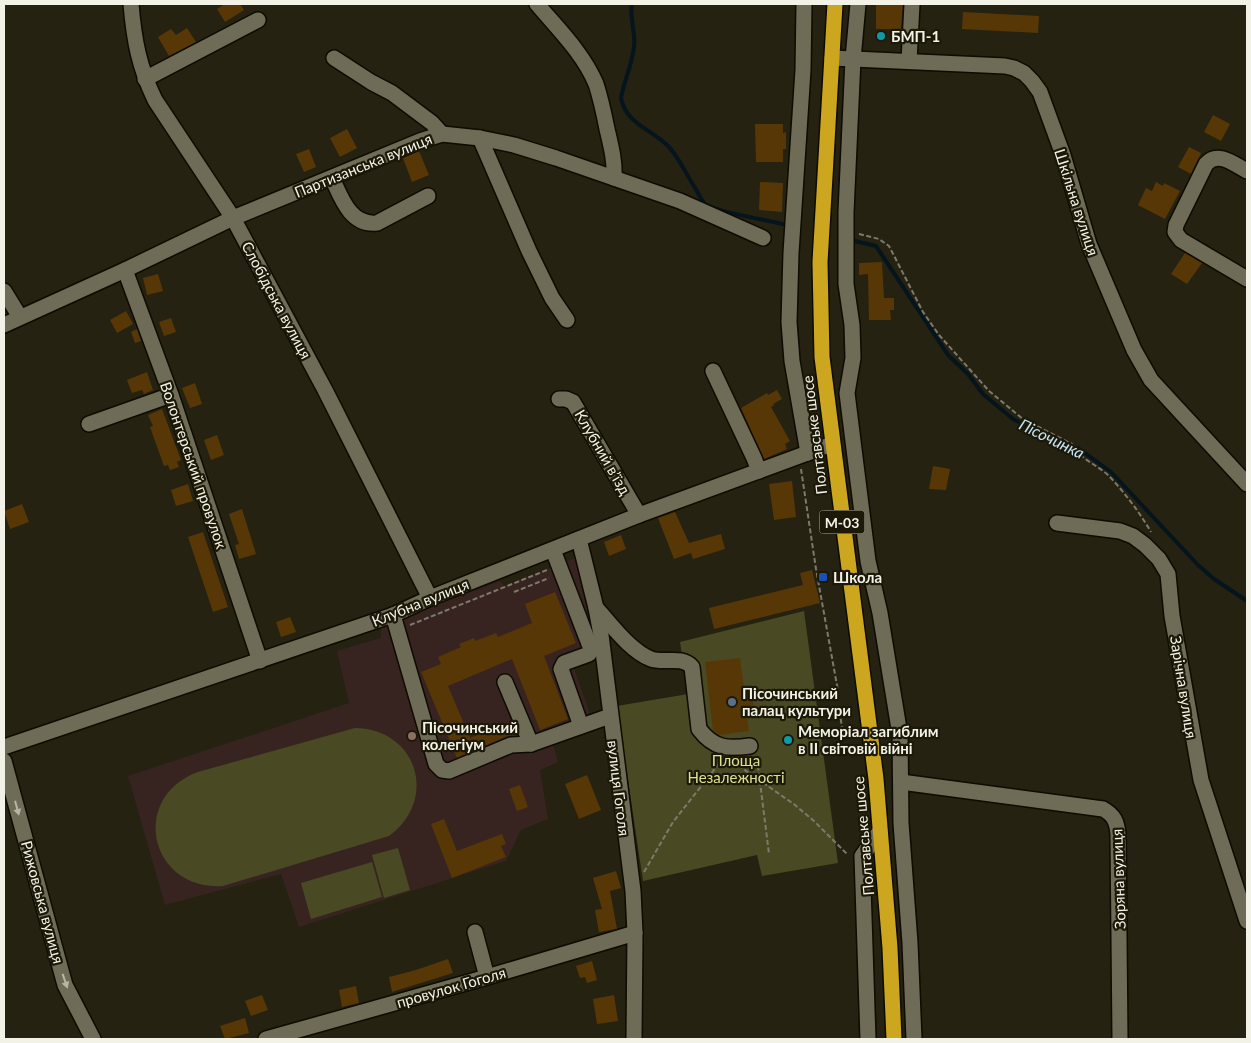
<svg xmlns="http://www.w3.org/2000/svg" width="1251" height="1043" font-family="Lato,sans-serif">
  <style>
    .education { fill: #372420 }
    .green { fill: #494a23 }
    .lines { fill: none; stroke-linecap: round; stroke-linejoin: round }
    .stream { stroke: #04151e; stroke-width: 4 }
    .building { fill: #583706 }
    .minor-casing { stroke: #0e0b00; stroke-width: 18 }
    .highway-casing { stroke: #0e0b00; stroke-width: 18 }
    .path { stroke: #7c7a6b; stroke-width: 2; stroke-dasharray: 5 2.5; stroke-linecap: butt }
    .minor { stroke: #6e6b57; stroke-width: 15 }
    .highway { stroke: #cda61f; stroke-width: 15 }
    .oneway { fill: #b7b5a6 }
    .culture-dot { fill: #0f9aa8; stroke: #1c1908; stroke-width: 2 }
    .transit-dot { fill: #1a4fb4; stroke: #1c1908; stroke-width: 2 }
    .service-dot { fill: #5c6f8a; stroke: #1c1908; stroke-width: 2 }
    .education-dot { fill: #8d6e63; stroke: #1c1908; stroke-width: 2 }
    .labels { text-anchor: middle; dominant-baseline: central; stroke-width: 4.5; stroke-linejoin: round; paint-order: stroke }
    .shield { fill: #1c1908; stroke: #b2b1a3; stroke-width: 1 }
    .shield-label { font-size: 14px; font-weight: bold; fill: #f3f2e6 }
    .poi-label { font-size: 15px; font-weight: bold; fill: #f3f2e6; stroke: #1c1908; text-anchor: start }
    .street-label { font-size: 15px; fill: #f3f2e6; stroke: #1c1908 }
    .park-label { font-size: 15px; fill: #dde18e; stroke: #1c1908 }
    .water-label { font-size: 16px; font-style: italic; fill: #c5e5f7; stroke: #1c1908 }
  </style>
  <rect width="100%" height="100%" fill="#252211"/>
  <path class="education" d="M575,558L597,647L573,665L595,728L553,744L558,762L540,770L548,819L521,830L506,861L299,927L281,874L165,905L128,776L349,703L337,651L381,638V626L500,581L504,586Z"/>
  <g class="green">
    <path d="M804,611L838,863L762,876L757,855L643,881L617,706L688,694L680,642Z"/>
    <path d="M355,728C417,729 439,799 389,836L223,886C149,891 129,797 198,772Z"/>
    <path d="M398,848L410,890L384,898L372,855Z"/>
    <path d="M372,862L382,897L311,919L301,883Z"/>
  </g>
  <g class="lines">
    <g class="stream">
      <path d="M632,4C629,16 636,33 634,47C632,65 624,81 621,98C626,124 651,129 668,146C679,157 688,178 697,191C699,195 702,201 705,204C716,212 767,220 783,224"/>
      <path d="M855,241L876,246L948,355L968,374L983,394L1013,419L1068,448H1078L1111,472L1198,565L1214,579L1247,601"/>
    </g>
  </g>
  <g class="building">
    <path d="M225,4H240L244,10L225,22L217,9Z"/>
    <path d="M876,4H903L901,29H876Z"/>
    <path d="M963,12L1039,16L1038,33L962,29Z"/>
    <path d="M187,28L196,42L169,56L158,37L171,29L176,35Z"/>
    <path d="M1213,115L1230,124L1221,141L1204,132Z"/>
    <path d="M755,124H783V133L786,132V149H783V162H756Z"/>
    <path d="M347,129L357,148L340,157L330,138Z"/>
    <path d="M1189,147L1201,153L1191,174L1178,167Z"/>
    <path d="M309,149L316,167L304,172L296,154Z"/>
    <path d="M419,151L429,175L412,182L403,158Z"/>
    <path d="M760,182L783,183L782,212L759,210Z"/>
    <path d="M1156,182L1163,186L1164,183L1180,191L1165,219L1138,205L1146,188L1152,191Z"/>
    <path d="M1185,253L1202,263L1187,284L1171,274Z"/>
    <path d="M882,262L884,298H894V310H890L891,320H869L868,274L859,275V263Z"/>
    <path d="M158,274L163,291L147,295L143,278Z"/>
    <path d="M126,311L133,324L117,333L110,320Z"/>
    <path d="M171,318L176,332L164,336L159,322Z"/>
    <path d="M137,329L141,341L135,343L131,332Z"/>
    <path d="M147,372L153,390L144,394L142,390L132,393L127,380Z"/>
    <path d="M195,383L202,404L190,408L182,388Z"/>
    <path d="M777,390L782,399L773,404L774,405L771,407L790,441L785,444L787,449L764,459L741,408L767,393L768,395Z"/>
    <path d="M162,409L181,460L177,462L179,467L170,470L168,465L164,466L150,427L153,426L148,415Z"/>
    <path d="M217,435L224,455L211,460L204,440Z"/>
    <path d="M933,466L950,469L946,490L929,489Z"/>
    <path d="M792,481L796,517L774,520L769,484Z"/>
    <path d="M188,484L193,501L176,506L171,490Z"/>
    <path d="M22,504L29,522L10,529L4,511Z"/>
    <path d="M242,509L256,554L239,559L235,545L239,544L229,514Z"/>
    <path d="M675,512L689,543L721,534L725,549L693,559L691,553L674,559L658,518Z"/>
    <path d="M203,532L228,607L213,612L188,537Z"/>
    <path d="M621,535L626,549L609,556L604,542Z"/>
    <path d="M812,570L820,603L714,629L709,608L803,585L800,573Z"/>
    <path d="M555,592L576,643L544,656L568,719L540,730L512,659L448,686L470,738L511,721L517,735L507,736L457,758L421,672L441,664L438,657L461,647L459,644L474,638L475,641L496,633L498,637L532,623L525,604Z"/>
    <path d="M290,617L296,632L281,637L276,622Z"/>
    <path d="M740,658L745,695L752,694L754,708L746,709L749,731L719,735L713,731L705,662Z"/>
    <path d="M587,775L601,810L579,819L565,784Z"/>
    <path d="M520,785L528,807L517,811L509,789Z"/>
    <path d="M444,819L457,851L502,834L506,844L501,846L506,857L452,878L431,824Z"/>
    <path d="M616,871L621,888L610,891L617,929L599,932L595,910L602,909L593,878Z"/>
    <path d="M448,959L453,973L392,992L389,977L416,970Z"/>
    <path d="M592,961L597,980L587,983L585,977L580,978L576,966Z"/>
    <path d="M356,986L359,1003L342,1007L339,990Z"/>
    <path d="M262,995L268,1010L251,1016L245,1001Z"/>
    <path d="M614,995L618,1021L597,1024L593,999Z"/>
    <path d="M245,1018L249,1033L225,1039L220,1026Z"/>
  </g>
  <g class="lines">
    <defs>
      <g id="minor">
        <path d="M131,4C134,40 139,67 155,100L233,218L325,390L430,598"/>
        <path d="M537,4C558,29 583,53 596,84C601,99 604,114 607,129C611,146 615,161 614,178"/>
        <path d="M804,4L803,70L791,253L789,322L792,361L808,453"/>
        <path d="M858,4L853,59L846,212V284L852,325L853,358L847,393L868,561L880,613L900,735L901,823L910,943L914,1039"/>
        <path d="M334,58L371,82L392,93L432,123L442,134"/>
        <path d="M832,58L1005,66L1014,68L1024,73L1032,81L1040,92L1063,155L1089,244L1134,350L1151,380L1247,484"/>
        <path d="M909,61L912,4"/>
        <path d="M145,79L258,20"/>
        <path d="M480,138L529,251L552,298L567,320"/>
        <path d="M1247,171C1235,165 1218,150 1206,164L1176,225L1175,232L1181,240L1247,279"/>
        <path d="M332,178C341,197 350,226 377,223L428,196"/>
        <path d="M125,270L171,395L260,661"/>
        <path d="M4,291L20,317"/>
        <path d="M4,325L125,270L233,218L420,141L442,134L480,138L514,145L556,158L680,201L763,238"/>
        <path d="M713,371L754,458L759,471"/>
        <path d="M559,399H566L573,402L639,515"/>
        <path d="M89,424L171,395"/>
        <path d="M1057,523L1120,531L1133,536L1145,545L1159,559L1168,574L1172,616L1201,780L1247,921"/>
        <path d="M579,539L596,608L601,635L633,891L635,933L634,1039"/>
        <path d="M553,550L591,649L589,654L564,663L561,669L581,726"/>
        <path d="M596,608C611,624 630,651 651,659C665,664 681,655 692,667L699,729C714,749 728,749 750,746"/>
        <path d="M393,615L436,764L442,770L449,771L511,745L531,744L610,716"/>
        <path d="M505,682L531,744"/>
        <path d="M4,747L393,615L430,598L639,515L832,444"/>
        <path d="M4,761L65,985L93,1039"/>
        <path d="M901,782L1103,809C1114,815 1117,822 1118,834L1120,1039"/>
        <path d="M475,932L487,977"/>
        <path d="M266,1039L487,977L635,933"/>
        <path d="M868,1039L862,856L880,831"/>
      </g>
      <path id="highway" d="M835,4L820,262L822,357L876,779L890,948L894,1039"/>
    </defs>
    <use href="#minor" class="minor-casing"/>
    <use href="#highway" class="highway-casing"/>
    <g class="path">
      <path d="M859,234L879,239L889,246L923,312L939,335L989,391L1023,419L1072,444C1079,459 1098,465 1109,476C1125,493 1140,513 1151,532"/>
      <path d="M801,469L816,569L838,691"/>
      <path d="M514,592L549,578"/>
      <path d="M410,625L547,570"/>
      <path d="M834,733L840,732L842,729L840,712"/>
      <path d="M757,758L769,854"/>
      <path d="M732,761L795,805L814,821L847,854"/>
      <path d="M644,872L673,822L721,761"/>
    </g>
    <use href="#minor" class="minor"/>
    <use href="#highway" class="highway"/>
  </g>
  <defs><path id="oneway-solid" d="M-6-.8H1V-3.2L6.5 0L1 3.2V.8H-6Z" transform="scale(1.25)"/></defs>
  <g class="oneway">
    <use href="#oneway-solid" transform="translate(17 808) rotate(75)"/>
    <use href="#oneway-solid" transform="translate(65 981) rotate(71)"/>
  </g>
  <g class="culture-dot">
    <circle cx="881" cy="36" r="5"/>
    <circle cx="788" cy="740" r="5"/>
  </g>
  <rect class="transit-dot" x="818" y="572" width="10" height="10" rx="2.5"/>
  <circle class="service-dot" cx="732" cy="702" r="5"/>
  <circle class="education-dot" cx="412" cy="736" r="5"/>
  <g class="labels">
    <rect class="shield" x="819.5" y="510.5" width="45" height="23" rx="4"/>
    <g class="shield-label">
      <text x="842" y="522">М-03</text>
    </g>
    <g class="poi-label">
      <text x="891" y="36">БМП-1</text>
      <text x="833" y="577">Школа</text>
      <text x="742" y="693">Пісочинський<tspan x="742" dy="17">палац культури</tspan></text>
      <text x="422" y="727">Пісочинський<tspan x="422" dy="17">колегіум</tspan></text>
      <text x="798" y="731">Меморіал загиблим<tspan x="798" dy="17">в II світовій війні</tspan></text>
    </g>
    <g class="street-label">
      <text transform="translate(363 165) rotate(-22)">Партизанська вулиця</text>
      <text transform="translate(1077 202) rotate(72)">Шкільна вулиця</text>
      <text transform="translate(277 300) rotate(62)">Слобідська вулиця</text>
      <text transform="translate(814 435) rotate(-97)">Полтавське шосе</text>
      <text transform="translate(603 452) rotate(60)">Клубний в’їзд</text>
      <text transform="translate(194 465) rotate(71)">Волонтерський провулок</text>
      <text transform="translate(420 602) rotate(-22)">Клубна вулиця</text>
      <text transform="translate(1184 687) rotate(81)">Зарічна вулиця</text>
      <text transform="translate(619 788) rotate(83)">вулиця Гоголя</text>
      <text transform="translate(863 836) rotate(-95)">Полтавське шосе</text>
      <text transform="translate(1118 879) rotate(-92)">Зоряна вулиця</text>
      <text transform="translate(43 902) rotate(75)">Рижовська вулиця</text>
      <text transform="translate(451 987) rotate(-16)">провулок Гоголя</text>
    </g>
    <g class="park-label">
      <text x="736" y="760">Площа<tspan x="736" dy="17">Незалежності</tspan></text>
    </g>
    <g class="water-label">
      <text transform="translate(1052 438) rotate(26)">Пісочинка</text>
    </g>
  </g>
  <rect width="1251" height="1043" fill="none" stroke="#f3f2e6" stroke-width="10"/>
</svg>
